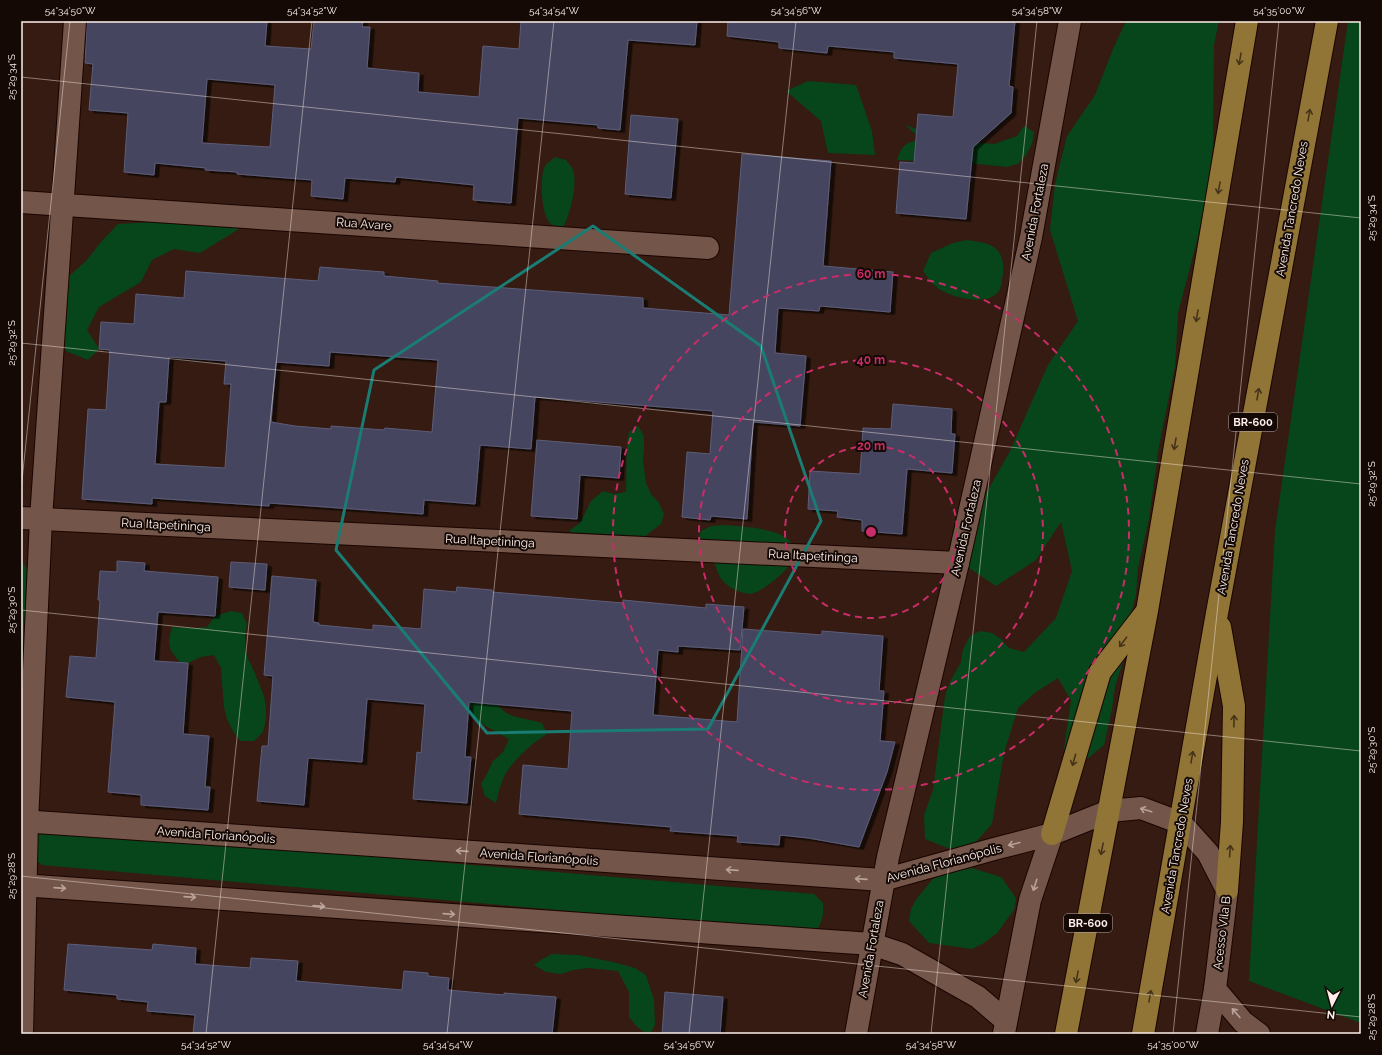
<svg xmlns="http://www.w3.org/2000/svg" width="1382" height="1055" font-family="Raleway,sans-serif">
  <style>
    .green { fill: #07461a }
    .building { fill: #45445f; stroke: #5d5d79; fill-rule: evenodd; filter: url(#shadow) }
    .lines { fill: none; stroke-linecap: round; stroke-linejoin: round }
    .minor-casing { stroke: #1b0500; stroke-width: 24 }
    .tertiary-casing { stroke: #1b0500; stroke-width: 24 }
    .primary-casing { stroke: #1b0500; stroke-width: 24 }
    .minor { stroke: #735549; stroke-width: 22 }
    .tertiary { stroke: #735549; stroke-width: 22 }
    .primary { stroke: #917536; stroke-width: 22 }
    .oneway { stroke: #463419 }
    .oneway2 { stroke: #b8a299 }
    .marked { fill: none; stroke: #1b7c74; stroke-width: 3; stroke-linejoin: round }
    .ticks { fill: none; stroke: #fdeee9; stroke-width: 1; stroke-opacity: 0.45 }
    .ring { fill: none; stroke: #c82d69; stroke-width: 2; stroke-dasharray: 7 5 }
    .labels { text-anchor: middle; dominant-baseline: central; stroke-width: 4; stroke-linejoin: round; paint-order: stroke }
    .shield { fill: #140905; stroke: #b7a9a5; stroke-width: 1 }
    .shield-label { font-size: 11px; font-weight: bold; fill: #fdeee9 }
    .street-label { font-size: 12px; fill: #fdeee9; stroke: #140905 }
    .centre { fill: #c82d69; stroke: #140905; stroke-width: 2 }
    .ring-label { font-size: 12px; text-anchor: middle; font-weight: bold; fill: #c82d69; stroke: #140905; stroke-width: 4; stroke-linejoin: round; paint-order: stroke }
    .neatline { fill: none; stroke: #fdeee9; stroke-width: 1.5 }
    .ticks-label { font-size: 10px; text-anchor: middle; fill: #fdeee9 }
  </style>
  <defs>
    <filter id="shadow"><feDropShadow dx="4.5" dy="2.5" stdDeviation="0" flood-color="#0009"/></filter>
  </defs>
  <rect width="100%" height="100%" fill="#351b11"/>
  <g class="green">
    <path d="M1126,21H1219L1214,45L1213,146L1208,189L1199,233L1178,313L1175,367L1159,446L1149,519L1138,568L1136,595L1129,622L1125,656L1115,686L1112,709L1104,745L1087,759L1064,749L1071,700L1058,678L1036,692L1018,708L1004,753L992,824L975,843L950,849L925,839L924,815L933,790L945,696L949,684L961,662L963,649L970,636L980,631L992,633L1001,639L1009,648L1024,652L1056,618L1072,571L1061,522L1036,560L996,586L966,566L968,536L987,492L1010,451L1048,365L1078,321L1050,230L1055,184L1067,136L1095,95L1113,49Z"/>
    <path d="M1348,21H1361V1022H1358L1249,981L1275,531Z"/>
    <path d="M808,81L856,85L872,131L875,155L828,153L821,121L786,91Z"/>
    <path d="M906,125L945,140L994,144L1017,136L1024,126L1034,132L1032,144L1026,155L1018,164L1007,167L978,164L897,160C902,145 906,142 921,140Z"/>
    <path d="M555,157L566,160C568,163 572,167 573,170C578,186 570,214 563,228C559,227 553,226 551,224C541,216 539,176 545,166C547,163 552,160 555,157Z"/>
    <path d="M219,216L239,229L200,253L174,249L152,260L141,282L99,307L87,330L99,349L88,360L66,351L59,328L68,277L86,261L101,242L118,224L152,222L177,217Z"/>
    <path d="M966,240C989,243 1005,245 1003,273C1002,278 1002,286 999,291C988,307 953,298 939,289C932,284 928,278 923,271L931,253L953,243Z"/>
    <path d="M638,426L644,436V448L643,461L646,483L651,494L659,503L664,514L661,524L640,540L573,541L570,530L580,523L591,501L603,491L614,494L626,492L627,444L629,432Z"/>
    <path d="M723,525C739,526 779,528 790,541C795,547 794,556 792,562C787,571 759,595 749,594C737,592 724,586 719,575C716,568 714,561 708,556C705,553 698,553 694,551L701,531L711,526Z"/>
    <path d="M21,559L32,578L26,703L21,706Z"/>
    <path d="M231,611L242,613L247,624L245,636V648L248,659L254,671L264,696L266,708V720L263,732L254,741H240L233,731L227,719L224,707L221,668L214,655L201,657L188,663H181C168,649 167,645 172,627L196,628L207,627L215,616Z"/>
    <path d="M491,693C505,721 515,715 542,723L547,734C533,742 509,764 503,779C500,786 498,795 496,803L485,796L481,784L487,774L493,761L503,752L509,739L472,718L469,706L471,702Z"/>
    <path d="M48,829L814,894L823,903V915L819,927L810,932L42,865L32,857L36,831Z"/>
    <path d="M965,866L1001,877L1016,898L1014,910L997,933L984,943L972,949L929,943L909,921L911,909L917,898L932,880L942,873Z"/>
    <path d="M552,954L578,955L613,962L635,968L646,975L654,1000L655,1025L650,1034C641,1032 634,1024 629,1017V992L618,971L588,968L573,970L561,974L546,972L534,965L541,960Z"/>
  </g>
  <g class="building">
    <path d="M87,21H267L265,46L311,49L314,21H363L362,27H370L367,68L419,73L418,92L479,97L483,46L519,49L521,21H697L695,45L628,40L620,130L598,128V125L518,118L511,203L473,200L474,185L396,177L395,182L345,178L343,199L311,196L312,180L237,174V172L205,170L206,168L155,163L154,175L124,172L128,113L89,110L93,64L85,63ZM207,79L275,85L270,147L202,143Z"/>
    <path d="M728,21H1015L1009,86L1013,87L1011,113L973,147L966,219L896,213L900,162L914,163L918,114L953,117L958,64L894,58V52L828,46L827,53L779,48V42L727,36Z"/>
    <path d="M631,115L678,119L671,198L625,194Z"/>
    <path d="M742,154L831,161L823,266L893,272L890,312L820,306L819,311L778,308L775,353L806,356L800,426L753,422L747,519L711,516L710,520L682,517L687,452L710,454L713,411L535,397L531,449L480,445L475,504L424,500L423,514L269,503V506L152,498V504L82,499L88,409L106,410L110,350L99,349L101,322L134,324L136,294L184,298L186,271L318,281L320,267L384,272V276L438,281L437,283L643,298V308L729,315ZM330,352L438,360L432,432L385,428L384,430L331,426V429L295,426L271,422L276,362L329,366ZM169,357L226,361L224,384H231L225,468L155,464L159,402H166Z"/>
    <path d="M893,404L952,409L951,434H955L952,473L907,469L902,534L862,531V520L837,517L838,511L808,509L810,471L860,474L863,428L891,429Z"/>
    <path d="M537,440L621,447L619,478L580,475L577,519L531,516Z"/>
    <path d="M117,561L145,563L144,571L218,577L215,616L158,612L154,661L188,663L183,734L209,736L205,787H210L208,810L141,805V795L108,792L115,702L66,697L70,656L96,658L100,600H98L100,571L117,572Z"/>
    <path d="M231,562L267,564L265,590L229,587Z"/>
    <path d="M272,576L316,580L313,622L319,623V625L373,630V625L421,629L424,589L456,592L457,587L492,590V592L623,603V600L706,608V604L744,607L740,650L678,646V652L658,650L653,715L737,722L743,629L822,635V631L883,636L879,691H884L880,741L895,742L887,772L859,847L808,838L780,835L779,845L737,842L738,836L670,831L671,827L519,814L523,765L568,769L572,711L469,702L465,757H471L467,803L413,799L417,752L421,753L425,704L367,699L362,762L308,758L304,805L257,801L262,746H268L273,676L264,675Z"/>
    <path d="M68,944L152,950L153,944L196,948L195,964L250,968L251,958L298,961L296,981L402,990L404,971L428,973V976L449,978L448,990L504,995V993L556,997L552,1034H193L195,1015L147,1011L148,1002L117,999V995L64,990Z"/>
    <path d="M665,992L723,997L720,1034H662Z"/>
  </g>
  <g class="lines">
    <defs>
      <g id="minor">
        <path d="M21,202L708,248"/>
        <path d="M21,518L958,563"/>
        <path d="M1215,989L1243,1022L1259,1034"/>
      </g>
      <g id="tertiary">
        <path d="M21,821L883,880L994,849L1052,834L1109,811L1141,808L1181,823L1208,853L1227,890L1215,989L1207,1034"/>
        <path d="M21,885L872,944L902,954L978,997L1006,1021"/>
        <path d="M1004,1033L1030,900L1052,834"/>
        <path d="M22,1034L27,822L41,519L75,21"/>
        <path d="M856,1034L888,857L958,563L1031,237L1070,21"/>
      </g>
      <g id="primary">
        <path d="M1220,627L1234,706L1232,822L1227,890"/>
        <path d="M1052,834L1100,672L1144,615"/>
        <path d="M1066,1034L1147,611L1247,21"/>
        <path d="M1143,1034L1217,613L1327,21"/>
      </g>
    </defs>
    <use href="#minor" class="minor-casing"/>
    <use href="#tertiary" class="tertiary-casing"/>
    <use href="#primary" class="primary-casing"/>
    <use href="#minor" class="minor"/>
    <use href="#tertiary" class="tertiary"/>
    <use href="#primary" class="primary"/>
  </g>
  <defs><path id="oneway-shaft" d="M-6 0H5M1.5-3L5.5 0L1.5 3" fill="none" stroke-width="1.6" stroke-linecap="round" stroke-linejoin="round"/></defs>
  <g class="oneway">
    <use href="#oneway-shaft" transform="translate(1240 59) rotate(100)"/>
    <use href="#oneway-shaft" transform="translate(1309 115) rotate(-80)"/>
    <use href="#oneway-shaft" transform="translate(1219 188) rotate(100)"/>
    <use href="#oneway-shaft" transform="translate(1197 316) rotate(100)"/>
    <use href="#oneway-shaft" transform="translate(1258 394) rotate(-80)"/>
    <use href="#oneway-shaft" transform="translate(1175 444) rotate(100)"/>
    <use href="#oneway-shaft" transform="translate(1123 642) rotate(127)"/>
    <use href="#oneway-shaft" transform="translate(1234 721) rotate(-89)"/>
    <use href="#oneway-shaft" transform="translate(1192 757) rotate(-80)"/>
    <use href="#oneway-shaft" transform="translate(1074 760) rotate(106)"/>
    <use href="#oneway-shaft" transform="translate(1102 849) rotate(101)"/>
    <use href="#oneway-shaft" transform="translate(1230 851) rotate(-86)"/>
    <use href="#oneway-shaft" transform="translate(1077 977) rotate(101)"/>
    <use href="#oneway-shaft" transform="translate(1150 996) rotate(-80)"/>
  </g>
  <g class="oneway2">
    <use href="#oneway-shaft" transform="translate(1146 810) rotate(-163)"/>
    <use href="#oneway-shaft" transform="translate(1014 844) rotate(166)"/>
    <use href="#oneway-shaft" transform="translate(462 851) rotate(-176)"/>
    <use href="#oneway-shaft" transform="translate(732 870) rotate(-176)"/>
    <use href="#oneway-shaft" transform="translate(861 879) rotate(-176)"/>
    <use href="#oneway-shaft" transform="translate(1035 885) rotate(108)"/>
    <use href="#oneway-shaft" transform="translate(60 888) rotate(4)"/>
    <use href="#oneway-shaft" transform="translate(190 897) rotate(4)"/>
    <use href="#oneway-shaft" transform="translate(319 906) rotate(4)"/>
    <use href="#oneway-shaft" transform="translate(449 914) rotate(4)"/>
    <use href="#oneway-shaft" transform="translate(1236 1013) rotate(-131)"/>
  </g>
  <path class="marked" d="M593,226L761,346L821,521L708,729L487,733L336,550L374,370Z"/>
  <path class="ticks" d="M21,77L1361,218M21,343L1361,484M21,490L70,21M21,610L1361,751M21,876L1361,1017M206,1034L312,21M447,1034L554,21M689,1034L796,21M931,1034L1037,21M1173,1034L1279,21"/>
  <g class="ring">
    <circle cx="871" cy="532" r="86"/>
    <circle cx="871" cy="532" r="172"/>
    <circle cx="871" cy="532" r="258"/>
  </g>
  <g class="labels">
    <g class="shield">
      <rect x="1229" y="413" width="48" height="18" rx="3"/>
      <rect x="1064" y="914" width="48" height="18" rx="3"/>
    </g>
    <g class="shield-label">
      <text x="1253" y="422">BR-600</text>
      <text x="1088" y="923">BR-600</text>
    </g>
    <g class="street-label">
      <text transform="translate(1292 209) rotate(-80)">Avenida Tancredo Neves</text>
      <text transform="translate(1035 212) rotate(-79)">Avenida Fortaleza</text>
      <text transform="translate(364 224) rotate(4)">Rua Avare</text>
      <text transform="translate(166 525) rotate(3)">Rua Itapetininga</text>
      <text transform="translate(1233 527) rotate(-80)">Avenida Tancredo Neves</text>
      <text transform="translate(966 528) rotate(-77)">Avenida Fortaleza</text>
      <text transform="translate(490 541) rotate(3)">Rua Itapetininga</text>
      <text transform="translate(813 556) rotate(3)">Rua Itapetininga</text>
      <text transform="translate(216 835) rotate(4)">Avenida Florianópolis</text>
      <text transform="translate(1177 846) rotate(-80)">Avenida Tancredo Neves</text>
      <text transform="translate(539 857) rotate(4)">Avenida Florianópolis</text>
      <text transform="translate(944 863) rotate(-15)">Avenida Florianópolis</text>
      <text transform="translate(1222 933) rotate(-83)">Acesso Vila B</text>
      <text transform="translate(871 949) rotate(-80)">Avenida Fortaleza</text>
    </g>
  </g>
  <circle cx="871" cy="532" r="6" class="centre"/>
  <g class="ring-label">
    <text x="871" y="278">60 m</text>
    <text x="871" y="364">40 m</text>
    <text x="871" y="450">20 m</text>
  </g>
  <rect width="1382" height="1055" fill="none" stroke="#140905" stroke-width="44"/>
  <g transform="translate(1332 1005) rotate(186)" stroke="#140905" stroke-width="3" paint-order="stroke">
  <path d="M0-3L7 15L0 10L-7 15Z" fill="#fdeee9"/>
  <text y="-6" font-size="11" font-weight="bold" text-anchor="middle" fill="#fdeee9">N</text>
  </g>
  <rect x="22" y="22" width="1338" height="1011" class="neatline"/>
  <g class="ticks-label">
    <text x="70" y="14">54°34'50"W</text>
    <text x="312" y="14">54°34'52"W</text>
    <text x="554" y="14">54°34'54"W</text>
    <text x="796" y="14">54°34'56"W</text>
    <text x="1037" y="14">54°34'58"W</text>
    <text x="1279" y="14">54°35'00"W</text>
    <text transform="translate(11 77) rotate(-90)" y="4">25°29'34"S</text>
    <text transform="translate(1371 218) rotate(-90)" y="4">25°29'34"S</text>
    <text transform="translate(11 343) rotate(-90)" y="4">25°29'32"S</text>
    <text transform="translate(1371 484) rotate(-90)" y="4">25°29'32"S</text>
    <text transform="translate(11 610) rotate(-90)" y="4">25°29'30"S</text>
    <text transform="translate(1371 750) rotate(-90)" y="4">25°29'30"S</text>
    <text transform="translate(11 876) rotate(-90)" y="4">25°29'28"S</text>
    <text transform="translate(1371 1017) rotate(-90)" y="4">25°29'28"S</text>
    <text x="206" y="1048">54°34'52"W</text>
    <text x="448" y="1048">54°34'54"W</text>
    <text x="689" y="1048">54°34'56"W</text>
    <text x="931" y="1048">54°34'58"W</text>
    <text x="1173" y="1048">54°35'00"W</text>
  </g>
</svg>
